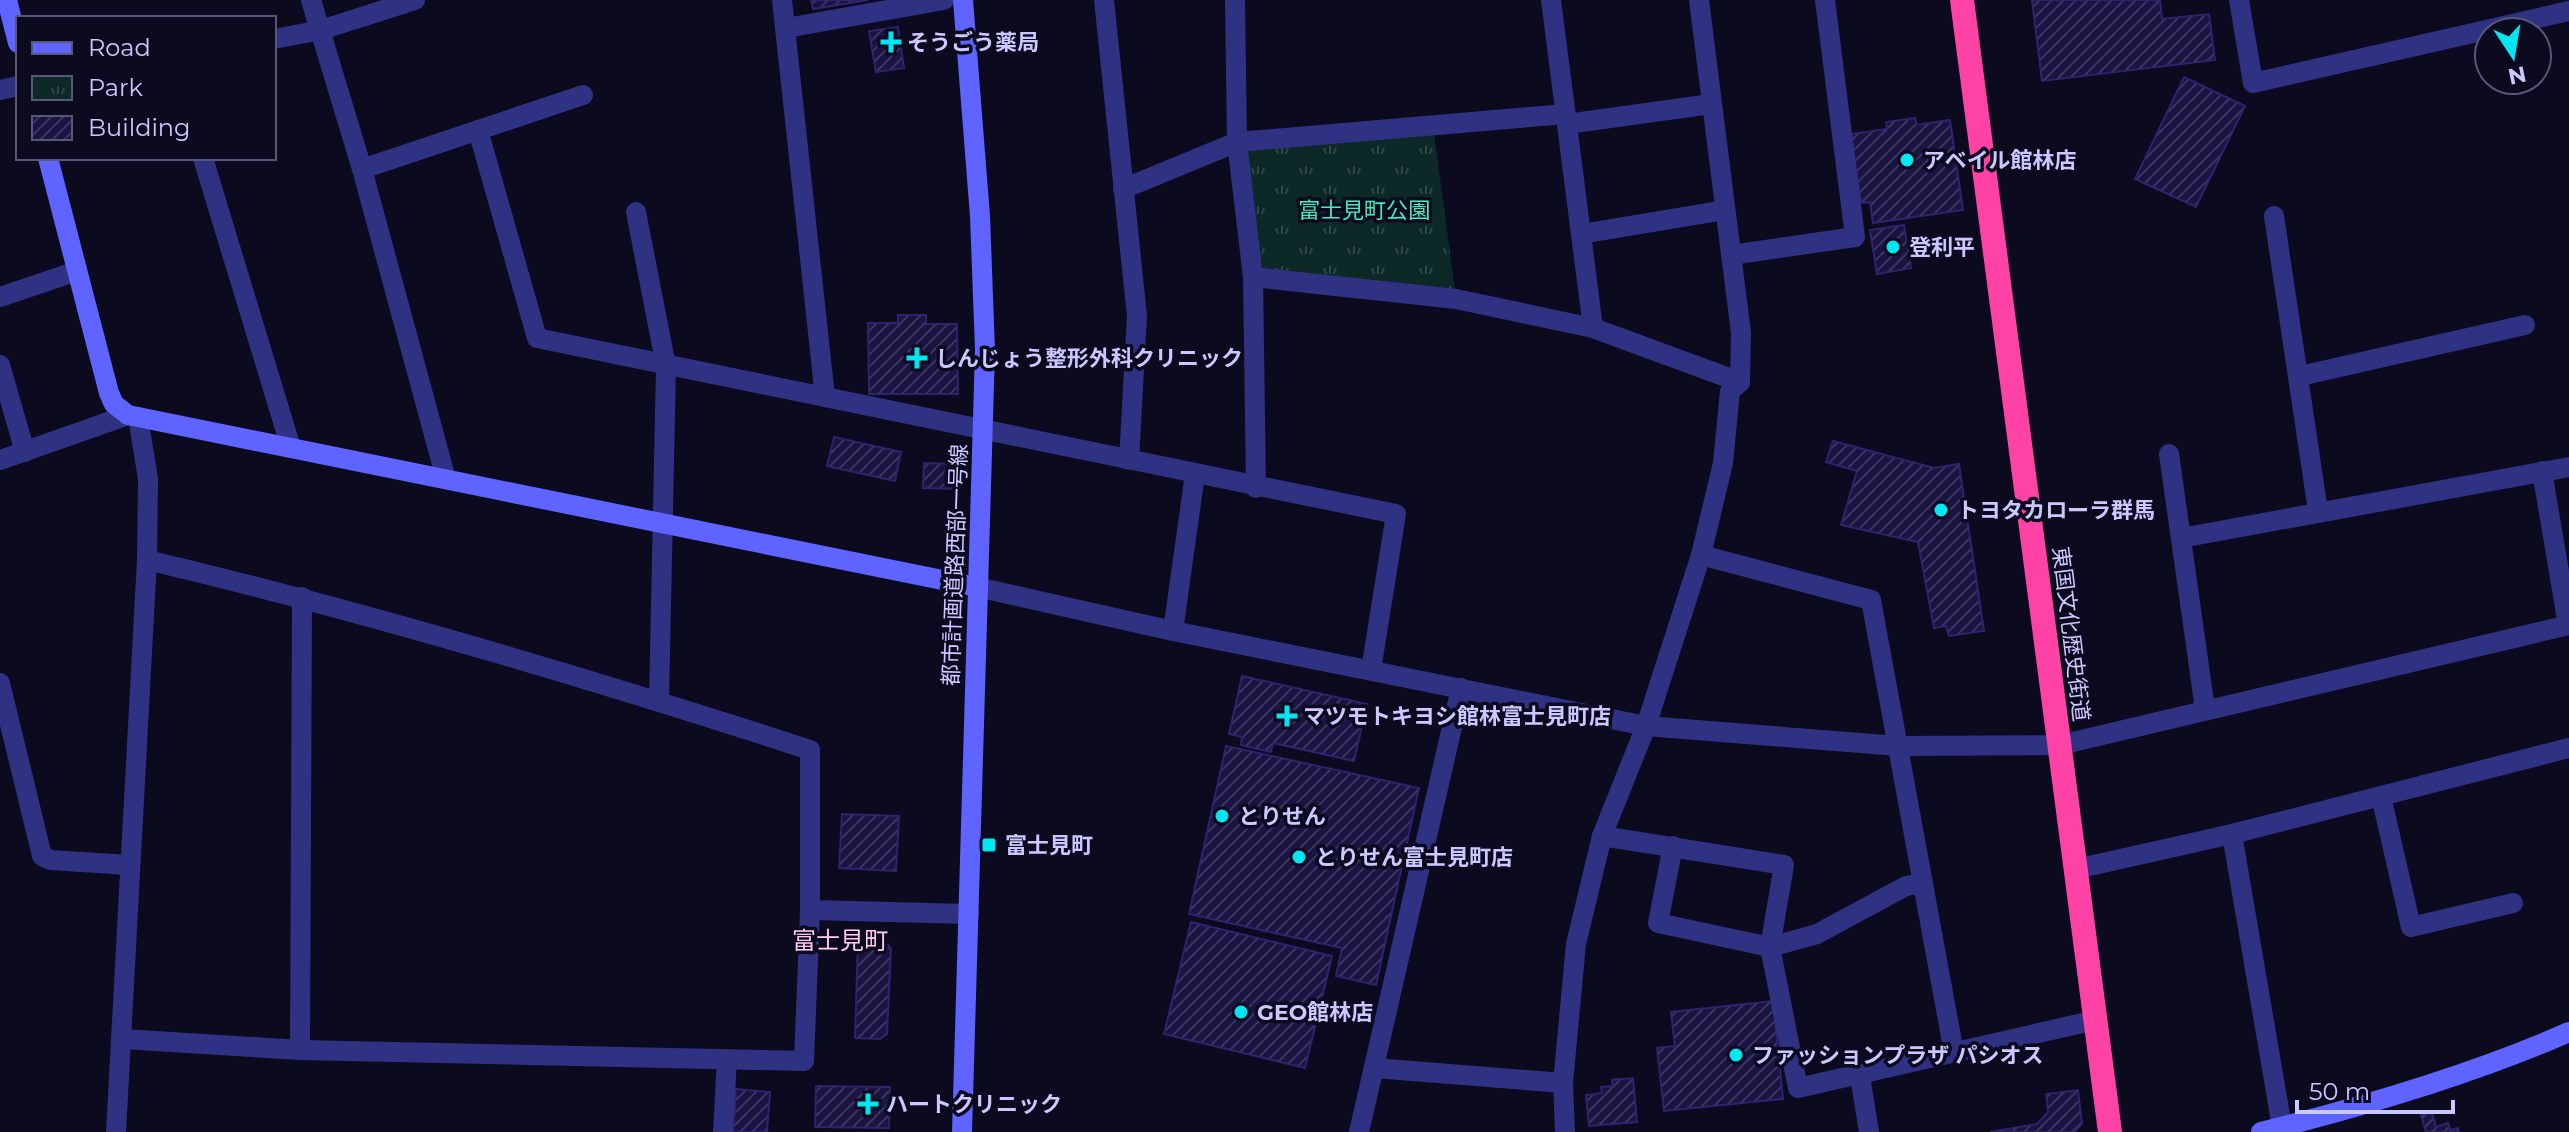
<svg xmlns="http://www.w3.org/2000/svg" width="2569" height="1132" font-family="Montserrat,'Noto Sans JP',sans-serif">
  <style>
    .park { fill: url(#park-tufts) }
    .building { fill: url(#building-hatch); stroke: #2f2370; stroke-width: 2 }
    .lines { fill: none; stroke-linecap: round; stroke-linejoin: round }
    .street { stroke: #2f3183; stroke-width: 20 }
    .secondary { stroke: #5f63ff; stroke-width: 20 }
    .highway { stroke: #ff43a6; stroke-width: 24 }
    .poi-dot { fill: #00e7f3; stroke: #0c0a1f; stroke-width: 3 }
    .labels { text-anchor: middle; dominant-baseline: central; stroke-width: 7; stroke-linejoin: round; paint-order: stroke }
    .poi-label { font-size: 22px; font-weight: bold; fill: #cbc8ff; stroke: #0c0a1f; text-anchor: start }
    .park-label { font-size: 22px; fill: #47ebba; stroke: #0c0a1f }
    .street-label { font-size: 22px; fill: #cbc8ff; stroke: #0c0a1f }
    .neighbourhood-label { font-size: 24px; fill: #ffcaee; stroke: #0c0a1f }
  </style>
  <defs>
    <pattern id="park-tufts" width="24" height="20" patternUnits="userSpaceOnUse" patternTransform="scale(2)"><rect width="24" height="20" fill="#0c2927"/><path d="M3 7l-1-3M5 7V3M7 7l1-3M15 17l-1-3M17 17v-4M19 17l1-3" fill="none" stroke="#2e4747"/></pattern>
    <pattern id="building-hatch" width="6" height="6" patternUnits="userSpaceOnUse" patternTransform="scale(2)"><rect width="6" height="6" fill="#1b1442"/><path d="M-1 1l2-2M0 6l6-6M5 7l2-2" fill="none" stroke="#3b355e"/></pattern>
  </defs>
  <rect width="100%" height="100%" fill="#0c0a1f"/>
  <path class="park" d="M1433,125L1456,299L1253,277L1237,142Z"/>
  <g class="building">
    <path d="M811,0H868L813,9Z"/>
    <path d="M2032,0H2160L2162,19L2209,14L2215,60L2042,81Z"/>
    <path d="M898,27L904,68L876,72L869,31Z"/>
    <path d="M2184,77L2245,106L2196,207L2135,179Z"/>
    <path d="M1915,118L1917,125L1950,120L1963,210L1873,223L1870,202L1861,203L1851,134L1887,129L1886,122Z"/>
    <path d="M1904,225L1911,268L1877,274L1870,230Z"/>
    <path d="M898,315H926V324H957L958,394H869L868,323H898Z"/>
    <path d="M834,437L901,452L895,481L827,466Z"/>
    <path d="M1833,441L1934,468L1959,464L1984,631L1949,636L1946,626L1934,628L1918,542L1841,525L1857,471L1826,462Z"/>
    <path d="M924,463L958,464L957,489L923,488Z"/>
    <path d="M1242,676L1367,704L1354,761L1273,743L1271,752L1241,745L1242,737L1229,734Z"/>
    <path d="M1226,746L1419,788L1376,985L1336,976L1342,948L1189,914Z"/>
    <path d="M842,814L899,816L896,871L839,868Z"/>
    <path d="M1191,922L1332,956L1305,1068L1164,1034Z"/>
    <path d="M858,941L886,942L891,949L887,1034L880,1039L855,1038Z"/>
    <path d="M1773,1001L1783,1099L1664,1111L1657,1048L1675,1046L1671,1012Z"/>
    <path d="M1633,1078L1637,1122L1589,1126L1586,1095L1602,1093L1601,1087L1613,1086L1612,1080Z"/>
    <path d="M816,1086L890,1087L889,1128L815,1127Z"/>
    <path d="M736,1089L770,1092L767,1132H733Z"/>
    <path d="M2078,1090L2082,1124L2074,1132H1990L2037,1124L2048,1112L2046,1094Z"/>
    <path d="M2432,1112L2436,1127L2448,1123L2450,1130L2458,1128L2459,1132H2426L2421,1115Z"/>
  </g>
  <g class="lines">
    <g class="street">
      <path d="M311,0L362,169L446,479"/>
      <path d="M782,0L825,397"/>
      <path d="M1104,0L1137,316L1129,460"/>
      <path d="M1235,0L1237,142L1253,277L1256,488"/>
      <path d="M1551,0L1593,328"/>
      <path d="M2239,0L2253,83L2569,11"/>
      <path d="M786,28L944,0"/>
      <path d="M274,39L321,30L415,0"/>
      <path d="M0,90L18,86"/>
      <path d="M1567,124L1711,104"/>
      <path d="M478,130L537,338L1396,514L1371,670"/>
      <path d="M203,158L291,448"/>
      <path d="M362,169L583,95"/>
      <path d="M1123,189L1237,142L1566,114"/>
      <path d="M636,212L666,366L659,701"/>
      <path d="M2274,216L2318,511"/>
      <path d="M1581,234L1725,210"/>
      <path d="M1731,255L1855,237L1825,0"/>
      <path d="M1253,277L1456,299L1593,328L1740,382"/>
      <path d="M0,297L77,271"/>
      <path d="M0,365L25,452"/>
      <path d="M2300,376L2525,325"/>
      <path d="M2169,454L2205,709"/>
      <path d="M0,460L128,415"/>
      <path d="M2542,471L2568,625"/>
      <path d="M2181,538L2569,467"/>
      <path d="M1701,555L1871,600L1954,1053"/>
      <path d="M977,587L1173,631L1646,726L1898,746L2060,745L2569,625"/>
      <path d="M1173,631L1195,474"/>
      <path d="M0,683L42,856L51,860L128,865"/>
      <path d="M2381,796L2411,927L2513,903"/>
      <path d="M2232,834L2282,1127"/>
      <path d="M1602,836L1784,865L1770,947L1798,1088L2096,1020"/>
      <path d="M1673,846L1658,923L1770,947L1817,934L1906,886L1923,883"/>
      <path d="M2076,869L2232,834L2569,748"/>
      <path d="M810,910L969,914"/>
      <path d="M123,1039L300,1050L804,1061L810,910V750C592,679 371,613 147,560"/>
      <path d="M300,1050L302,597"/>
      <path d="M1374,1068L1563,1083"/>
      <path d="M1860,1076L1869,1132"/>
      <path d="M116,1132L147,560L148,479L138,417"/>
      <path d="M723,1132L727,1059"/>
      <path d="M1359,1132L1461,688"/>
      <path d="M1565,1132L1563,1083L1576,944L1602,836L1646,726L1701,555L1723,463L1730,391L1740,382L1741,333L1699,0"/>
    </g>
    <g class="secondary">
      <path d="M7,0L18,43"/>
      <path d="M48,158L109,393L114,404L128,415L977,587"/>
      <path d="M962,1132L985,350L980,216L963,0"/>
      <path d="M2261,1132C2365,1106 2471,1075 2569,1032"/>
    </g>
    <path class="highway" d="M1962,0L2110,1132"/>
  </g>
  <g class="poi-dot">
    <path d="M887 30h8v8h8v8h-8v8h-8v-8h-8v-8h8z"/>
    <circle cx="1907" cy="160" r="8"/>
    <circle cx="1893" cy="247" r="8"/>
    <path d="M913 346h8v8h8v8h-8v8h-8v-8h-8v-8h8z"/>
    <circle cx="1941" cy="510" r="8"/>
    <path d="M1283 704h8v8h8v8h-8v8h-8v-8h-8v-8h8z"/>
    <circle cx="1222" cy="816" r="8"/>
    <rect x="981" y="837" width="16" height="16" rx="4"/>
    <circle cx="1299" cy="857" r="8"/>
    <circle cx="1241" cy="1012" r="8"/>
    <circle cx="1736" cy="1055" r="8"/>
    <path d="M864 1092h8v8h8v8h-8v8h-8v-8h-8v-8h8z"/>
  </g>
  <g class="labels">
    <g class="poi-label">
      <text x="907" y="42">そうごう薬局</text>
      <text x="1923" y="160">アベイル館林店</text>
      <text x="1909" y="247">登利平</text>
      <text x="935" y="358">しんじょう整形外科クリニック</text>
      <text x="1957" y="510">トヨタカローラ群馬</text>
      <text x="1303" y="716">マツモトキヨシ館林富士見町店</text>
      <text x="1238" y="816">とりせん</text>
      <text x="1005" y="845">富士見町</text>
      <text x="1315" y="857">とりせん富士見町店</text>
      <text x="1257" y="1012">GEO館林店</text>
      <text x="1752" y="1055">ファッションプラザ パシオス</text>
      <text x="886" y="1104">ハートクリニック</text>
    </g>
    <g class="park-label">
      <text x="1364" y="210">富士見町公園</text>
    </g>
    <g class="street-label">
      <text transform="translate(955 565) rotate(-88)">都市計画道路西部一号線</text>
      <text transform="translate(2071 634) rotate(83)">東国文化歴史街道</text>
    </g>
    <g class="neighbourhood-label">
      <text x="840" y="940">富士見町</text>
    </g>
  </g>
  <rect x="16" y="16" width="260" height="144" fill="#0c0a1f" stroke="#585679" stroke-width="2"/>
  <rect x="32" y="42" width="40" height="12" fill="#5f63ff" stroke="#585679" stroke-width="2"/>
  <text x="88" y="56" font-size="24" fill="#cbc8ff">Road</text>
  <rect x="32" y="76" width="40" height="24" fill="url(#park-tufts)" stroke="#585679" stroke-width="2"/>
  <text x="88" y="96" font-size="24" fill="#cbc8ff">Park</text>
  <rect x="32" y="116" width="40" height="24" fill="url(#building-hatch)" stroke="#585679" stroke-width="2"/>
  <text x="88" y="136" font-size="24" fill="#cbc8ff">Building</text>
  <g transform="translate(2513 56) rotate(168)"><circle r="38" fill="#0c0a1f" stroke="#585679" stroke-width="2"/>
  <path d="M0-6L14 30L0 20L-14 30Z" fill="#00e7f3"/>
  <text y="-12" font-size="22" font-weight="bold" text-anchor="middle" fill="#cbc8ff">N</text>
  </g>
  <path d="M2297 1100v12h156v-12" fill="none" stroke="#cbc8ff" stroke-width="4"/>
  <text x="2309" y="1100" font-size="24" fill="#cbc8ff" stroke="#0c0a1f" stroke-width="6" paint-order="stroke">50 m</text>
</svg>
